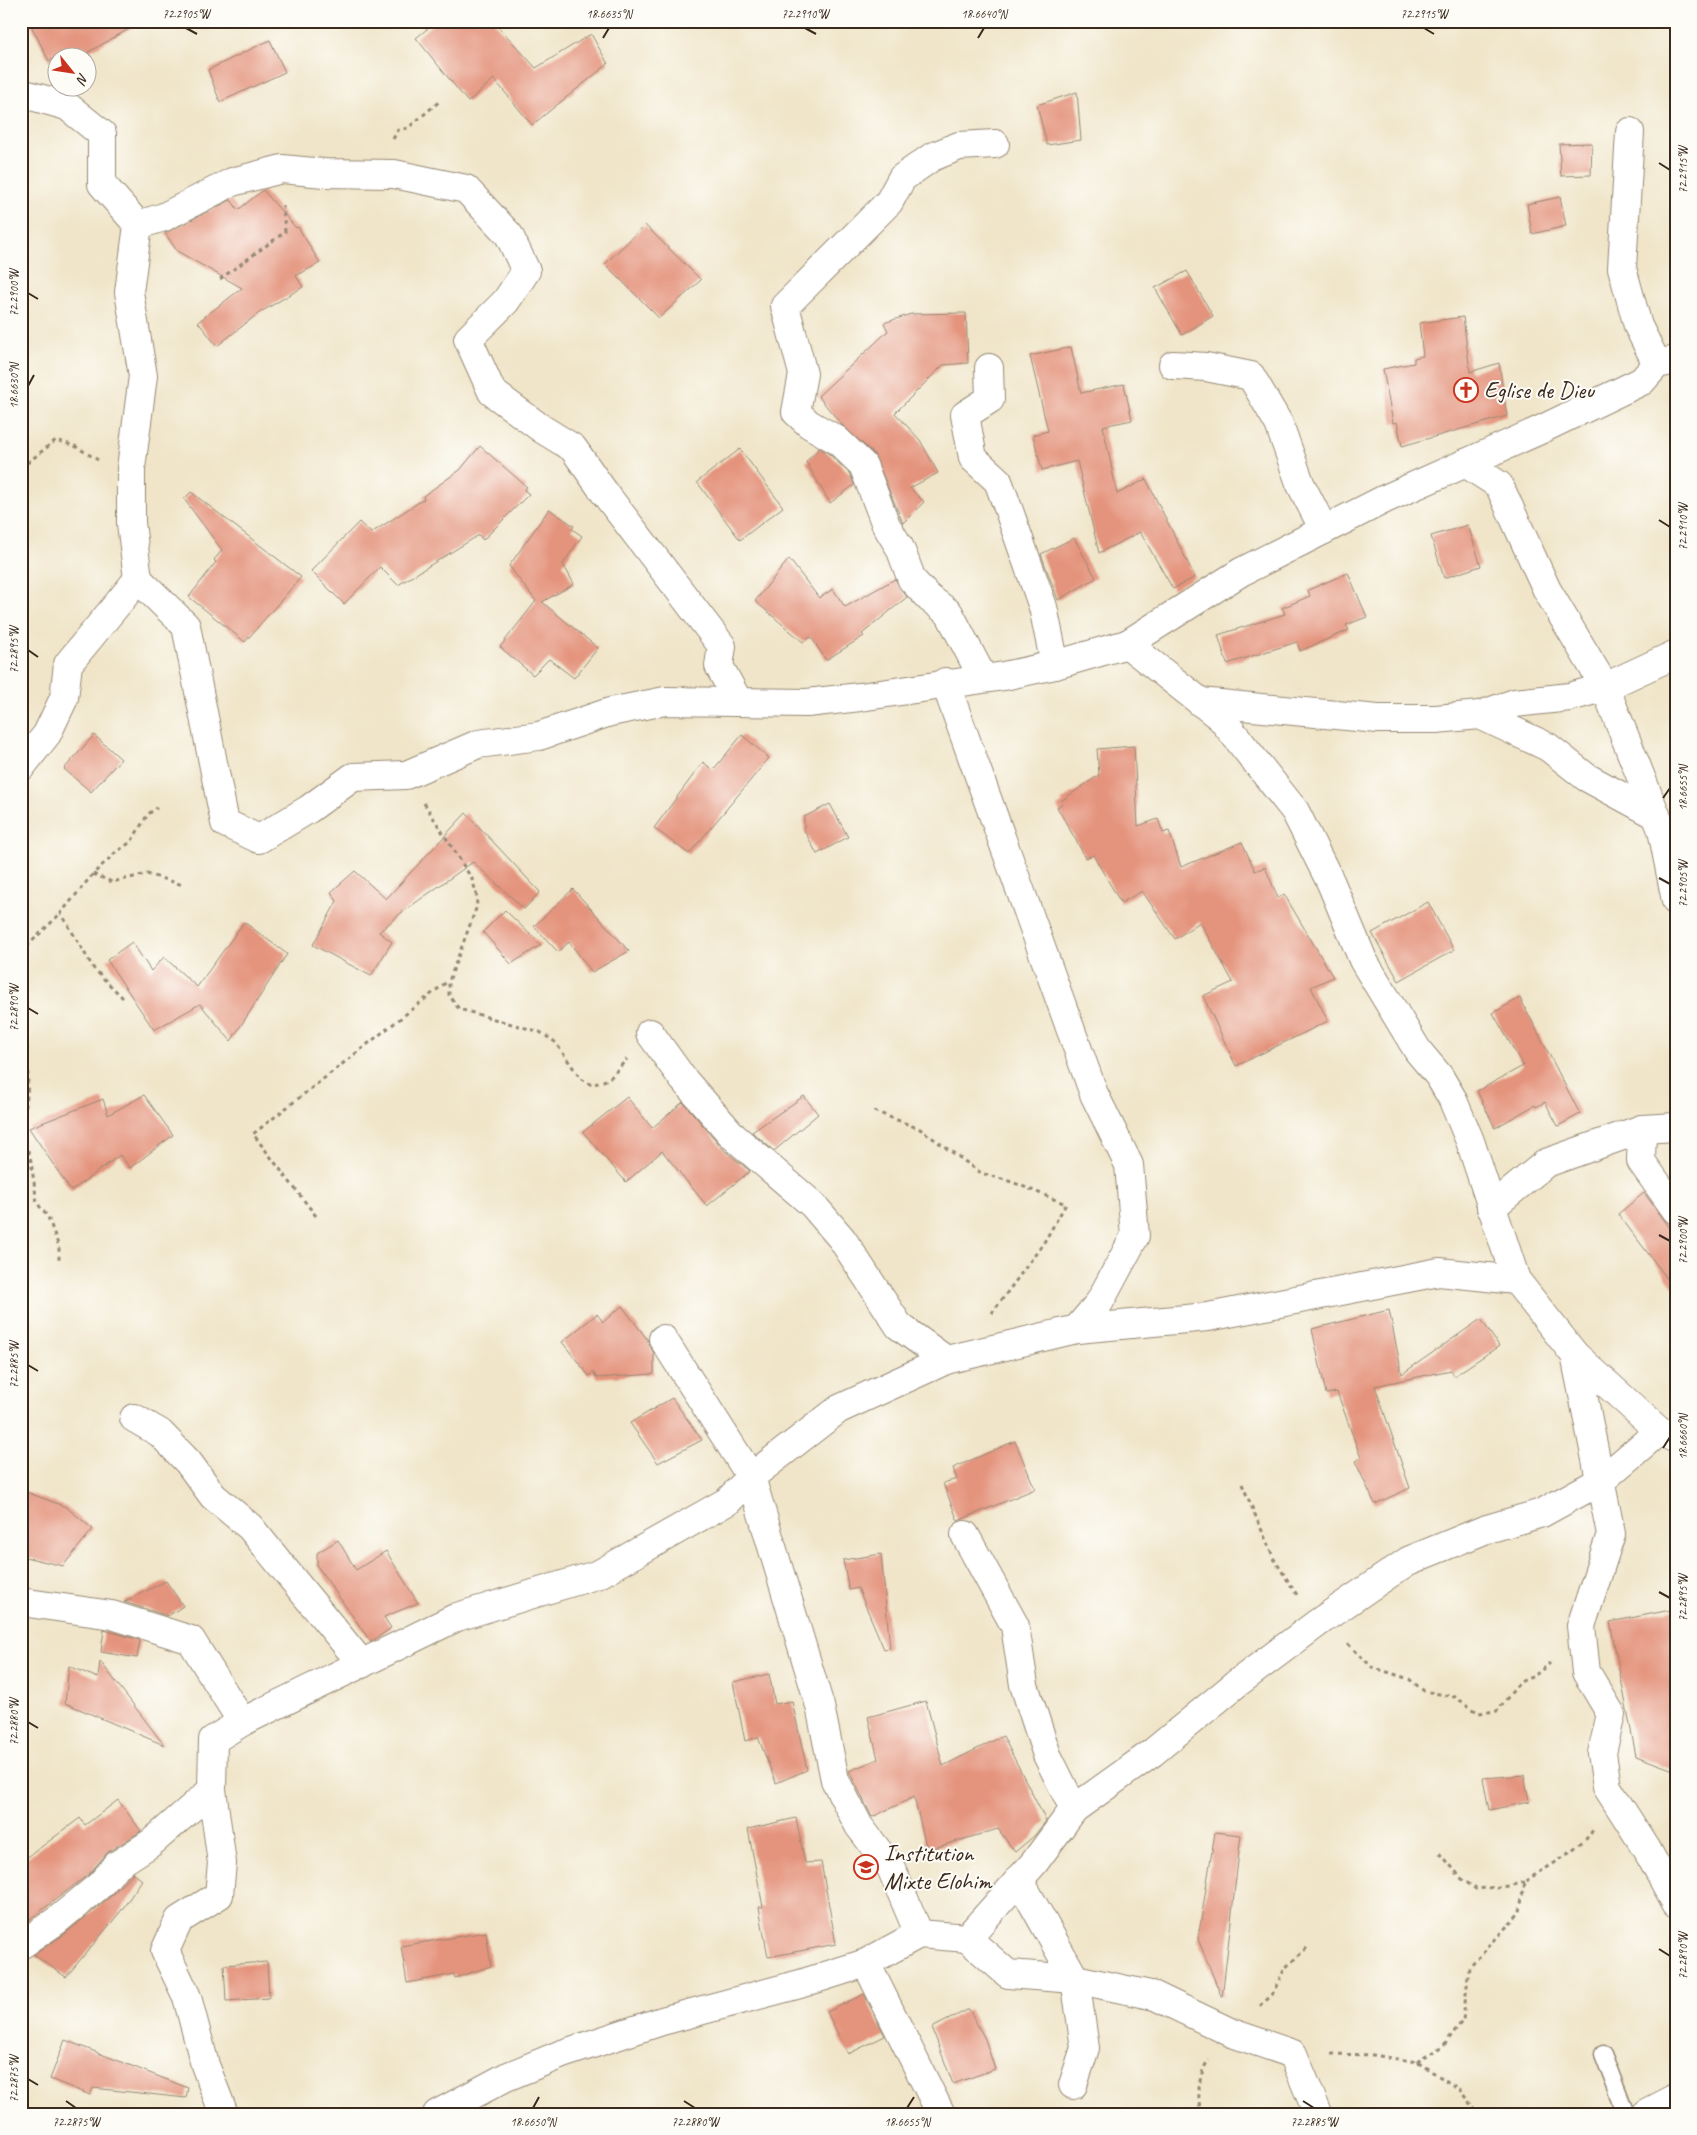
<svg xmlns="http://www.w3.org/2000/svg" width="1697" height="2135" font-family="Caveat,sans-serif">
  <style>
    .building { fill: #e4937c }
    .lines { fill: none; stroke-linecap: round; stroke-linejoin: round }
    .service-casing { stroke: #968874; stroke-width: 19 }
    .minor-casing { stroke: #968874; stroke-width: 30 }
    .path { stroke: #968874; stroke-width: 3; stroke-dasharray: 4 4; stroke-linecap: butt }
    .service { stroke: #fff; stroke-width: 16 }
    .minor { stroke: #fff; stroke-width: 28 }
    .ticks { fill: none; stroke: #3b2a1e; stroke-width: 2 }
    .labels { text-anchor: middle; dominant-baseline: central; stroke-width: 4; stroke-linejoin: round; paint-order: stroke }
    .poi-label { font-size: 24px; fill: #3b2a1e; stroke: #fdfcf7; text-anchor: start }
    .neatline { fill: none; stroke: #3b2a1e; stroke-width: 2 }
    .ticks-label { font-size: 12px; text-anchor: middle; fill: #3b2a1e }
  </style>
  <rect width="100%" height="100%" fill="#fdfcf7"/>
  <filter id="ink" filterUnits="userSpaceOnUse"><feTurbulence type="fractalNoise" baseFrequency=".02" numOctaves="2"/><feDisplacementMap in="SourceGraphic" scale="10" xChannelSelector="R" yChannelSelector="G"/><feConvolveMatrix kernelMatrix="1 2 1 2 8 2 1 2 1" color-interpolation-filters="sRGB"/></filter>
  <filter id="wash" filterUnits="userSpaceOnUse"><feTurbulence type="fractalNoise" baseFrequency=".0096" numOctaves="4" result="noise"/><feDisplacementMap in="SourceGraphic" scale="20" xChannelSelector="R" yChannelSelector="G"/><feGaussianBlur stdDeviation="1.12" result="paint"/><feColorMatrix in="noise" values="0 0 0 0 0 0 0 0 0 0 0 0 0 0 0 0 0 1.4 0 .05"/><feComposite in="paint" operator="in"/></filter>
  <g filter="url(#wash)">
    <rect width="100%" height="100%" fill="#f0e5c9"/>
    <g id="blocks">
      <g class="building">
        <path d="M29,21H143L78,58H58L56,68L52,59L49,61Z"/>
        <path d="M437,21H493L536,68L591,34L608,64L532,125L494,79L468,102L416,38Z"/>
        <path d="M270,40L285,72L220,102L208,70Z"/>
        <path d="M1077,92L1081,140L1047,145L1037,105Z"/>
        <path d="M1592,143L1591,175L1561,176L1559,144Z"/>
        <path d="M263,190L296,228L298,227L320,263L296,276L303,287L259,313L217,346L198,322L242,288L177,251L165,233L231,200L238,210Z"/>
        <path d="M1560,197L1566,226L1532,234L1527,204Z"/>
        <path d="M645,225L701,280L659,318L605,264Z"/>
        <path d="M1187,271L1213,316L1182,335L1155,288Z"/>
        <path d="M966,313L968,363L943,365L895,413L920,440L938,473L910,488L924,502L903,523L874,454L842,425L818,396L888,331L884,323L911,314Z"/>
        <path d="M1463,317L1470,372L1499,363L1507,416L1402,446L1397,422L1393,423L1383,369L1414,363V358L1423,356L1419,323Z"/>
        <path d="M1071,347L1081,393L1124,384L1132,420L1103,426L1117,494L1146,479L1195,577L1173,589L1140,532L1099,553L1077,461L1042,470L1033,435L1048,431L1030,356Z"/>
        <path d="M480,446L527,487L524,490L529,494L483,540L479,535L398,585L380,567L344,604L311,571L359,522L371,533L424,499L423,496L460,470Z"/>
        <path d="M819,448L828,453L850,474L854,485L830,503L806,462Z"/>
        <path d="M740,449L783,507L740,540L697,482Z"/>
        <path d="M191,492L301,577L245,642L189,597L216,562L214,560L222,550L184,499Z"/>
        <path d="M549,509L574,526L572,529L582,536L563,564L574,584L542,602L598,648L574,678L549,659L533,675L500,647L536,601L509,566Z"/>
        <path d="M1468,525L1481,566L1444,578L1431,536Z"/>
        <path d="M1074,538L1096,578L1058,600L1041,554Z"/>
        <path d="M789,559L819,598L833,589L845,607L895,579L907,597L862,634L864,636L826,660L811,637L803,642L755,601Z"/>
        <path d="M1348,573L1367,617L1346,625L1349,630L1300,651L1297,642L1227,664L1218,635L1285,614L1282,608L1310,596L1308,590Z"/>
        <path d="M94,735L121,759L91,792L64,769Z"/>
        <path d="M742,735L769,758L689,854L654,828L703,762L713,770Z"/>
        <path d="M1134,746L1138,826L1158,819L1163,833L1169,831L1181,867L1242,842L1255,871L1265,867L1278,898L1284,894L1333,977L1311,987L1328,1021L1236,1066L1203,996L1233,982L1200,922L1175,939L1142,891L1121,903L1093,855L1086,858L1057,807L1063,803L1061,801L1099,775L1097,749Z"/>
        <path d="M830,804L848,837L817,854L804,830V817Z"/>
        <path d="M466,813L540,892L524,909L473,862L401,913L379,932L392,942L371,976L313,945L337,901L331,892L355,871L386,899Z"/>
        <path d="M573,889L629,951L592,972L569,942L558,952L534,926Z"/>
        <path d="M1428,902L1454,950L1399,981L1372,933Z"/>
        <path d="M505,910L541,945L511,964L483,932Z"/>
        <path d="M244,922L287,954L231,1041L200,1004L154,1030L107,960L132,942L151,971L164,957L197,987Z"/>
        <path d="M1520,998L1580,1114L1558,1126L1545,1102L1536,1107L1535,1105L1495,1128L1477,1091L1523,1066L1493,1013Z"/>
        <path d="M144,1095L173,1135L130,1168L120,1155L71,1191L29,1128L103,1099L108,1115Z"/>
        <path d="M804,1096L818,1114L774,1151L752,1132Z"/>
        <path d="M627,1097L652,1128L683,1102L725,1151L750,1171L707,1206L662,1151L626,1182L583,1132Z"/>
        <path d="M1644,1193L1676,1236V1290L1618,1214Z"/>
        <path d="M622,1306L647,1339L654,1354V1374L597,1378L593,1372L589,1376L562,1342L597,1314L603,1322Z"/>
        <path d="M1389,1310L1402,1374L1481,1319L1499,1346L1454,1376L1451,1370L1375,1386L1410,1488L1375,1504L1355,1461L1361,1458L1337,1392L1326,1394L1312,1329Z"/>
        <path d="M672,1398L702,1440L658,1463L630,1423Z"/>
        <path d="M1015,1441L1035,1489L958,1521L943,1483L957,1479L953,1468Z"/>
        <path d="M21,1490L66,1507L93,1529L63,1566L21,1556Z"/>
        <path d="M338,1540L356,1570L386,1551L418,1603L384,1617L391,1628L371,1642L317,1566V1553Z"/>
        <path d="M881,1554L890,1648L884,1649L858,1588L849,1590L843,1560Z"/>
        <path d="M166,1581L183,1606L168,1616L124,1602Z"/>
        <path d="M1676,1609V1771L1636,1756L1610,1622Z"/>
        <path d="M104,1630L140,1640L137,1658L101,1652Z"/>
        <path d="M100,1661L164,1745L65,1703L69,1666L98,1678Z"/>
        <path d="M769,1674L775,1704L792,1701L807,1770L776,1783L758,1737L745,1741L733,1682Z"/>
        <path d="M926,1701L943,1766L1003,1736L1046,1821L1034,1836L1015,1852L998,1829L927,1850L914,1797L872,1817L849,1771L878,1759L868,1717Z"/>
        <path d="M1524,1775L1529,1802L1489,1810L1483,1778Z"/>
        <path d="M118,1800L141,1831L108,1852L89,1874L21,1926V1862L80,1818L85,1825Z"/>
        <path d="M796,1818L805,1863L821,1862L836,1944L768,1957L759,1907H763L748,1829Z"/>
        <path d="M1215,1832L1241,1835L1222,1998L1198,1939Z"/>
        <path d="M133,1873L142,1880L121,1911L66,1977L34,1955L66,1933L110,1897Z"/>
        <path d="M486,1932L491,1966L455,1978L454,1974L407,1983L401,1946Z"/>
        <path d="M267,1962L269,1998L226,2001L224,1965Z"/>
        <path d="M864,1994L885,2036L848,2054L827,2012Z"/>
        <path d="M969,2009L985,2039L995,2069L953,2084L932,2028Z"/>
        <path d="M65,2040L188,2088L186,2098L93,2088L90,2095L50,2079Z"/>
      </g>
    </g>
  </g>
  <g filter="url(#ink)">
    <use href="#blocks" fill-opacity="0" stroke="#968874" stroke-width="1"/>
    <g class="lines">
      <defs>
        <path id="service" d="M1603,2054L1626,2114"/>
        <g id="minor">
          <path d="M21,93L67,106L102,134V184L138,225L164,217L232,182L282,169L324,173L394,174L466,189L509,235L526,271L506,301L468,339L492,392L542,429L573,448L604,492L722,646L719,666L738,701"/>
          <path d="M1630,132L1622,268L1638,326L1657,364"/>
          <path d="M138,225L129,292L143,376L131,468V523L138,579L186,626L225,823L259,839L309,809L353,777L406,775L478,744L539,736L610,712L665,701L807,703L860,697L1004,676L1055,665L1127,644L1221,718L1295,811L1331,883L1363,960L1418,1051L1439,1076L1452,1098L1470,1141L1516,1280L1575,1355L1659,1431L1676,1439"/>
          <path d="M1173,365L1206,367L1251,376L1279,424L1300,483L1324,530"/>
          <path d="M989,368L990,399L965,415L973,458L998,481L1008,508L1043,607L1055,665"/>
          <path d="M1465,463L1499,485L1547,590L1605,687L1662,830L1676,901"/>
          <path d="M1127,644L1241,572L1385,499L1540,430L1642,381L1657,364L1676,360"/>
          <path d="M983,678L949,613L929,598L912,580L900,548L886,525L863,465L837,440L809,424L796,412L803,374L785,306L889,202L902,178L932,157L959,146L995,144"/>
          <path d="M945,682L1094,1094L1129,1165L1135,1236L1099,1303L1077,1329"/>
          <path d="M1200,702L1378,719H1436L1480,715L1548,747L1586,777L1656,815"/>
          <path d="M1480,715L1515,703L1570,697L1605,687L1676,654"/>
          <path d="M21,767L47,734L64,698L68,664L138,579"/>
          <path d="M650,1033L683,1079L733,1136L813,1205L842,1239L899,1326L946,1360"/>
          <path d="M1642,1129L1641,1161L1676,1210"/>
          <path d="M1491,1208L1546,1163L1642,1129L1676,1127"/>
          <path d="M663,1339L751,1477L820,1706L835,1780L859,1826L891,1868L919,1934"/>
          <path d="M1575,1355L1611,1534L1581,1626L1586,1672L1611,1714L1602,1753L1607,1787L1646,1848L1676,1903"/>
          <path d="M134,1418L160,1433L188,1462L213,1496L250,1527L362,1664"/>
          <path d="M965,1535L1015,1626L1024,1685L1047,1755L1074,1809"/>
          <path d="M21,1602L112,1615L191,1640L242,1722"/>
          <path d="M1019,1879L1075,1979L1085,2048L1073,2085"/>
          <path d="M967,1938L1008,1974L1075,1979L1155,1996L1232,2033L1293,2054L1318,2114"/>
          <path d="M21,1945L56,1921L100,1885L117,1865L151,1843L212,1790"/>
          <path d="M866,1963L941,2114"/>
          <path d="M224,2114L205,2065L187,1997L165,1951L179,1920L219,1895L222,1863L212,1790L213,1740L242,1722L457,1617L599,1574L728,1501L751,1477L839,1409L946,1360L1077,1329L1208,1317L1439,1272L1516,1280"/>
          <path d="M437,2114L506,2077L562,2054L662,2021L800,1984L866,1963L919,1934L967,1938L1034,1863L1074,1809L1152,1753L1236,1684L1319,1622L1408,1561L1484,1530L1542,1513L1602,1480L1659,1431"/>
          <path d="M1645,2114L1676,2098"/>
        </g>
      </defs>
      <use href="#service" class="service-casing"/>
      <use href="#minor" class="minor-casing"/>
      <g class="path">
        <path d="M393,139L398,130L408,128L441,100"/>
        <path d="M220,279L285,232L283,205"/>
        <path d="M21,468L56,440L75,446L98,460"/>
        <path d="M424,803L472,879L476,892L477,906L449,981V995L459,1009L540,1032L555,1042L581,1079L592,1085L609,1079L627,1059"/>
        <path d="M93,874L112,882L147,874L183,885"/>
        <path d="M21,952L61,913"/>
        <path d="M123,998L94,969L61,913L93,874L116,852L131,842L148,814L157,808"/>
        <path d="M21,1008C28,1029 32,1104 21,1122"/>
        <path d="M874,1111L920,1129L981,1173L1012,1182L1066,1204L1043,1244L992,1313"/>
        <path d="M21,1136L30,1155L37,1203L48,1217L59,1247V1260"/>
        <path d="M316,1216L253,1134L448,981"/>
        <path d="M1242,1484L1274,1559L1297,1595"/>
        <path d="M1348,1644L1372,1667L1409,1679L1424,1691L1455,1697L1479,1713L1497,1711L1520,1682L1534,1676L1550,1663"/>
        <path d="M1440,1853L1462,1879L1476,1889L1509,1886L1524,1882"/>
        <path d="M1260,2006L1272,1995L1285,1968L1309,1946"/>
        <path d="M1331,2054L1373,2055L1417,2062L1459,2089L1478,2114"/>
        <path d="M1417,2062L1444,2045L1463,2020L1469,1968L1520,1912L1524,1882C1539,1872 1588,1845 1593,1829"/>
        <path d="M1201,2114C1197,2097 1198,2073 1209,2060"/>
      </g>
      <use href="#service" class="service"/>
      <use href="#minor" class="minor"/>
    </g>
  </g>
  <path class="ticks" d="M186,28L197,34M805,28L816,34M1424,28L1434,34M603,38L609,28M978,38L984,28M1659,163L1670,170M28,293L38,299M28,386L34,375M1659,520L1670,527M28,650L38,657M1663,798L1670,788M1659,878L1670,884M28,1008L38,1014M1659,1235L1670,1241M28,1365L38,1371M1663,1448L1670,1437M1659,1592L1670,1598M28,1722L38,1728M1659,1949L1670,1956M28,2079L38,2085M66,2101L76,2108M684,2101L695,2108M1303,2101L1314,2108M533,2108L539,2097M907,2108L914,2097"/>
  <defs>
    <symbol id="church-ring" viewBox="-11 -11 22 22"><circle r="9.5" fill="#fdfcf7" stroke="#c8321e" stroke-width="1.5"/><path d="M-1.2-6h2.4v3.5h3.3v2.4h-3.3V6h-2.4V-.1h-3.3v-2.4h3.3Z" fill="#c8321e"/></symbol>
    <symbol id="school-ring" viewBox="-11 -11 22 22"><circle r="9.5" fill="#fdfcf7" stroke="#c8321e" stroke-width="1.5"/><path d="M0-5L7-2L0 1L-7-2ZM-4 1L0 2.5L4 1V4Q0 6-4 4Z" fill="#c8321e"/></symbol>
  </defs>
  <g fill-rule="evenodd">
    <use href="#church-ring" x="1452" y="376" width="28" height="28"/>
    <use href="#school-ring" x="852" y="1853" width="28" height="28"/>
  </g>
  <g class="labels">
    <g class="poi-label">
      <text x="1484" y="390">Eglise de Dieu</text>
      <text x="884" y="1853">Institution<tspan x="884" dy="28">Mixte Elohim</tspan></text>
    </g>
  </g>
  <rect width="1697" height="2135" fill="none" stroke="#fdfcf7" stroke-width="55"/>
  <g transform="translate(72 72) rotate(120)"><circle r="24" fill="#fdfcf7" stroke="#afa8a0"/>
  <path d="M0-4L9 19L0 12L-9 19Z" fill="#c8321e"/>
  <text y="-8" font-size="14" font-weight="bold" text-anchor="middle" fill="#3b2a1e">N</text>
  </g>
  <rect x="28" y="28" width="1642" height="2080" class="neatline"/>
  <g class="ticks-label">
    <text x="186" y="18">72.2905°W</text>
    <text x="609" y="18">18.6635°N</text>
    <text x="805" y="18">72.2910°W</text>
    <text x="984" y="18">18.6640°N</text>
    <text x="1424" y="18">72.2915°W</text>
    <text transform="translate(1683 170) rotate(-90)" y="4">72.2915°W</text>
    <text transform="translate(14 293) rotate(-90)" y="4">72.2900°W</text>
    <text transform="translate(14 386) rotate(-90)" y="4">18.6630°N</text>
    <text transform="translate(1683 527) rotate(-90)" y="4">72.2910°W</text>
    <text transform="translate(14 650) rotate(-90)" y="4">72.2895°W</text>
    <text transform="translate(1683 788) rotate(-90)" y="4">18.6655°N</text>
    <text transform="translate(1683 884) rotate(-90)" y="4">72.2905°W</text>
    <text transform="translate(14 1008) rotate(-90)" y="4">72.2890°W</text>
    <text transform="translate(1683 1241) rotate(-90)" y="4">72.2900°W</text>
    <text transform="translate(14 1365) rotate(-90)" y="4">72.2885°W</text>
    <text transform="translate(1683 1437) rotate(-90)" y="4">18.6660°N</text>
    <text transform="translate(1683 1598) rotate(-90)" y="4">72.2895°W</text>
    <text transform="translate(14 1722) rotate(-90)" y="4">72.2880°W</text>
    <text transform="translate(1683 1956) rotate(-90)" y="4">72.2890°W</text>
    <text transform="translate(14 2079) rotate(-90)" y="4">72.2875°W</text>
    <text x="76" y="2126">72.2875°W</text>
    <text x="533" y="2126">18.6650°N</text>
    <text x="695" y="2126">72.2880°W</text>
    <text x="907" y="2126">18.6655°N</text>
    <text x="1314" y="2126">72.2885°W</text>
  </g>
</svg>
